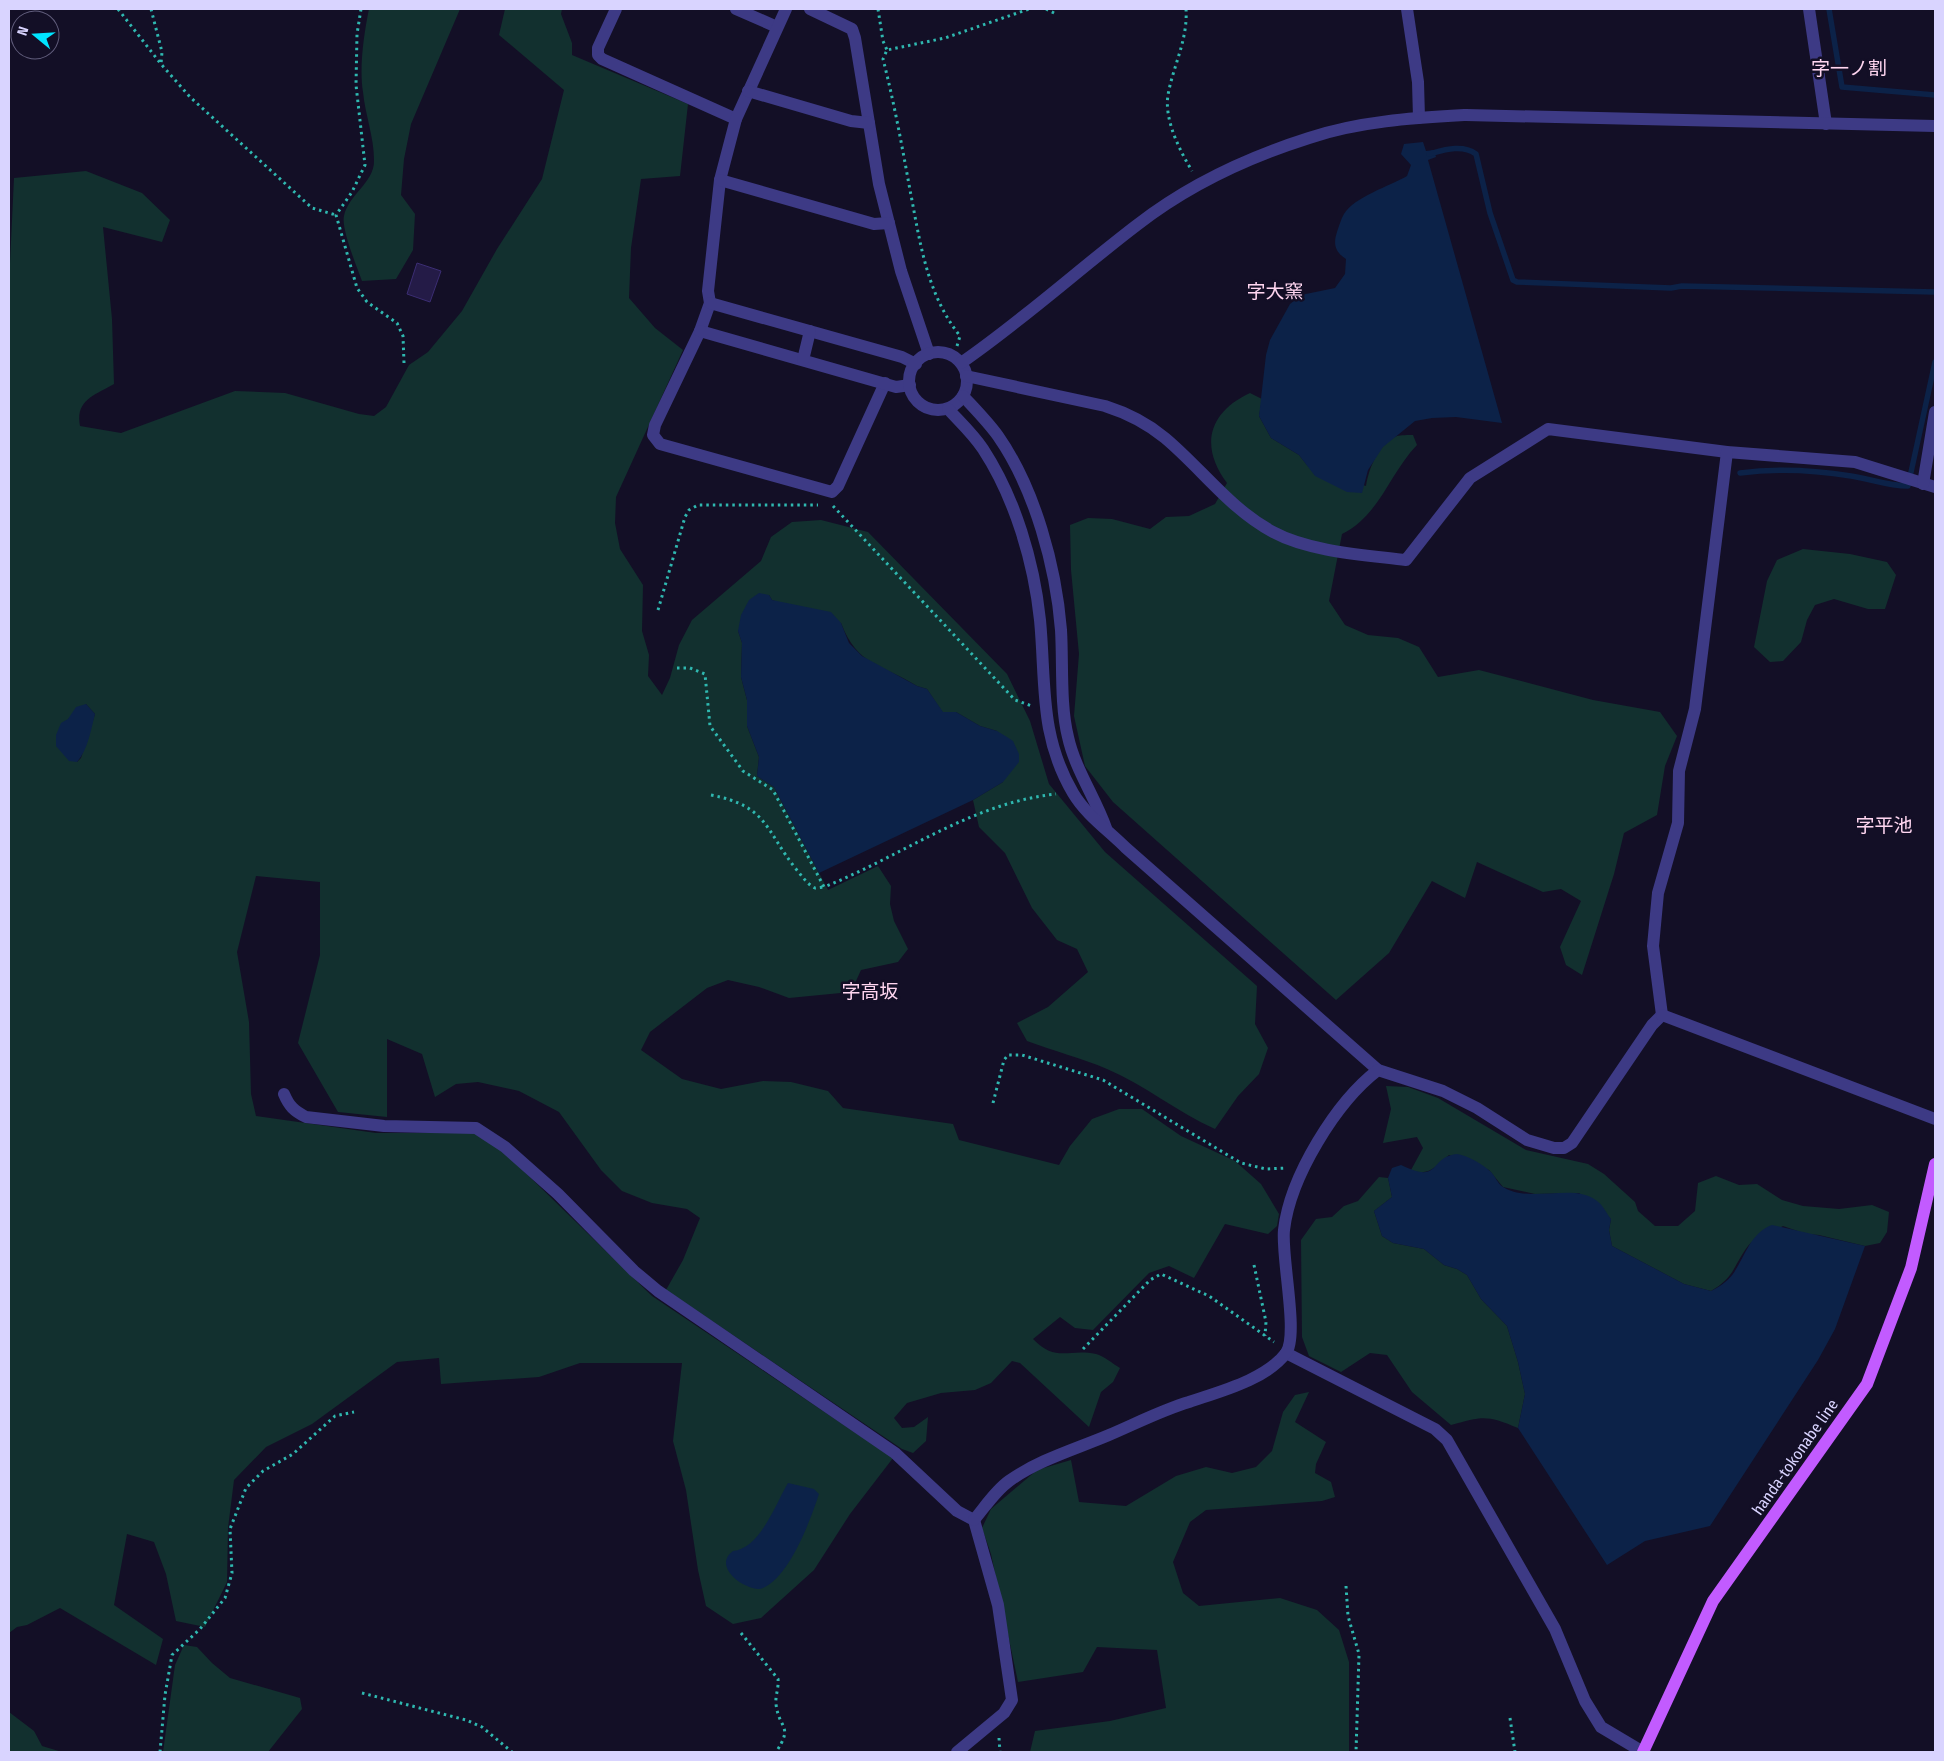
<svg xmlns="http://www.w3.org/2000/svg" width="1944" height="1761" font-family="'Fira Sans Condensed','Noto Sans JP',sans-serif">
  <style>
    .green { fill: #12302f; fill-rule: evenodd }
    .water { fill: #0c2248 }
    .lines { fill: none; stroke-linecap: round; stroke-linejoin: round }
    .stream { stroke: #0c2248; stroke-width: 5.5 }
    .building { fill: #241b47; stroke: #3b2d73 }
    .path { stroke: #2fb8b0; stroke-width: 3; stroke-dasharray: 2.5 4; stroke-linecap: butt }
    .minor { stroke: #3d3a85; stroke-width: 12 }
    .major { stroke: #c25bff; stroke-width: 12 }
    .labels { text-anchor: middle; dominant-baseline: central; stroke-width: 5; stroke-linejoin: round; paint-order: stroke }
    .street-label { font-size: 16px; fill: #d9d4ff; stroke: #130f26 }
    .quarter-label { font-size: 19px; fill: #ffd6f0; stroke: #130f26 }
  </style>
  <rect width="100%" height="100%" fill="#130f26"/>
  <g class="green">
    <path d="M369,9H460L411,124L404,159L401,195L415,214L413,250L396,279L362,281C357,267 341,229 344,216C348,195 375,182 374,160C374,137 365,114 363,92C359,68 364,33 369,9Z"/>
    <path d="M505,9H562L561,14L572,43V55L688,104L680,176L641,179L631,248L629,298L655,328L683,350L616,497L615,523L620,549L643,585L642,631L649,655L648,676L662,695L670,678L679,645L692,620L761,561L771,537L792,522L821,520L868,532L1007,674L1030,721L1049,784L1105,852L1257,986L1255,1024L1268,1048L1259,1074L1238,1096L1215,1129C1177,1112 1145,1085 1107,1069C1082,1058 1053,1051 1027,1041L1017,1023L1048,1007L1088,972L1077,949L1057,940L1032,908L1005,853L979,827L973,800L1003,782L997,731L980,726L956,712L943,713L927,689L917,686C882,664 858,667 841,623L772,600L769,595L738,631L742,643L741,677L747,700V726L759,757L757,776L774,787L828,890L878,866L891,886L890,904L894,921L908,949L898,962L861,970L851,992L789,998L759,987L728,980L707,988L650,1032L641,1050L682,1079L721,1089L763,1081L791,1082L828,1091L843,1108L953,1124L959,1140L1059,1165L1070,1146L1092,1119L1119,1109H1142L1181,1136L1235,1161L1261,1184L1279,1214L1277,1226L1268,1234L1225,1224L1194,1278L1169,1266L1149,1273L1093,1330L1075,1328L1060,1317L1033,1339C1056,1363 1069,1348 1096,1354C1104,1356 1113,1364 1120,1368L1113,1382L1101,1392L1089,1427L1020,1363L1012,1361L991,1383L975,1390L941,1393L907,1403L894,1418L902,1428L914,1427L928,1417L926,1441L913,1453L902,1449L666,1290L683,1260L700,1218L687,1209L652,1203L622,1191L601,1170L559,1112L519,1091L478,1082L456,1084L435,1097L422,1054L387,1039V1117L338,1112L298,1043L320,955V882L256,876L237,952L249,1022L251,1094L256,1116L376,1133H476L500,1148L652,1296L893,1458L850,1514L814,1570L761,1618L733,1624L706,1606L698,1570L686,1490L673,1441L682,1363H580L539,1377L441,1384L439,1358L397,1362L312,1424L266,1447L234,1480L228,1528L227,1582L205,1627L176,1621L166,1574L154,1542L127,1534L114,1605L163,1639L156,1665L60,1608L27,1625L17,1627L9,1633V284L14,178L86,171L142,193L170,220L162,242L103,227L112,319L114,384C95,395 75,400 80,426L121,433L235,391L285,393L359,414L374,416L386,407L409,365L428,352L462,311L497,249L542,179L564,90L499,35ZM86,704L95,714L81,758L77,762L68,719Z"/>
    <path d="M1250,393L1262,399L1259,416L1271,438L1299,455L1307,465L1366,486C1369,468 1378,444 1397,436C1401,435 1408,435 1413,435L1417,445C1389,474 1380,515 1342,534L1329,601L1345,625L1368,635L1398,638L1419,647L1438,677L1479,670L1593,700L1660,712L1677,736L1665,766L1657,815L1624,833L1614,874L1582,975L1566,965L1560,947L1581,901L1561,889L1543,892L1477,862L1465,898L1432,881L1389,953L1336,1000L1113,802L1085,766L1074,716L1079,654L1071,570L1070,525L1088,518L1112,519L1150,529L1166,517L1189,516L1215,504L1227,483C1199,446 1209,412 1250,393Z"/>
    <path d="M1803,549L1850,554L1887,562L1896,575L1885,609H1868L1834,599L1815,605L1807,620L1801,642L1783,661L1770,662L1754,647L1767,581L1777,560Z"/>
    <path d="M1386,1086L1408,1087L1438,1098L1526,1150L1588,1164L1604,1174L1635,1202L1638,1211L1655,1226H1678L1695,1211L1698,1183L1716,1176L1739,1185L1757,1184L1782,1200L1803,1206L1839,1209L1872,1205L1889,1212L1887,1232L1880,1243L1865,1246L1819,1235L1806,1234L1783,1226C1773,1231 1755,1237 1748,1246C1733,1266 1735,1277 1711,1291L1684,1284L1612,1246L1609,1230L1611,1219L1579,1193L1535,1194L1503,1187L1489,1170L1449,1155C1436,1166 1429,1177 1411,1170L1423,1148L1417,1137L1383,1143L1391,1109Z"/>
    <path d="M1379,1177L1388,1178L1392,1197L1374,1211L1382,1236L1393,1243L1424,1249L1444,1265L1457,1269L1467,1275L1481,1299L1507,1326L1518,1362L1525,1394L1518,1428C1487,1415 1483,1416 1451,1425L1412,1392L1387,1355L1370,1353L1341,1372L1309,1356L1302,1337L1301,1240L1316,1219L1332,1217L1344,1206L1358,1201Z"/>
    <path d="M1309,1392L1295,1422L1326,1442L1316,1464L1315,1473L1331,1482L1335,1497L1322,1501L1206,1510L1190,1522L1173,1562L1183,1593L1199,1606L1280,1598L1317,1610L1339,1630L1349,1662V1752H1030L1035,1731L1110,1721L1166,1708L1157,1650L1097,1647L1083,1672L1018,1682L991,1554L982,1528L991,1509L1037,1470L1071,1460L1079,1502L1126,1506L1176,1476L1206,1467L1232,1473L1256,1467L1272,1451L1283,1412L1295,1395Z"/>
    <path d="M184,1645L197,1647L212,1663L230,1678L300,1698L302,1709L268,1752H163L175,1665Z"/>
    <path d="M9,1712L34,1731L42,1746L62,1752H9Z"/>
  </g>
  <g class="water">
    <path d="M1423,142L1426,151L1434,150L1436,157L1428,160L1502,423L1456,417L1432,418L1415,421L1383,447L1368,470L1362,493L1347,492L1315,476L1299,455L1271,438L1259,416L1266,355L1270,340L1290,304L1301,295L1335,288L1345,274L1346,259C1335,252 1333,244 1337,232C1339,226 1341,219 1344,214C1354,197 1390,186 1407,176L1411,165L1401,154L1404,144Z"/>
    <path d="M759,593L769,595L772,600L831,612L841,623L849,643L862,656L917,686L927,689L943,712H956L980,726L997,731L1007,737L1013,741L1019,754V762L1003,782L973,800L819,873L774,787L757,776L759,757L747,726V700L741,677L742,643L738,631L741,615L749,600Z"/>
    <path d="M86,704L95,714C91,729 88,750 77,762L69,761L56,746V735L61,723L68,719L76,707Z"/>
    <path d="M1457,1154C1469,1156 1482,1164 1491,1172C1495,1176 1498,1184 1503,1187C1529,1204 1575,1182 1597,1201C1603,1205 1607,1214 1611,1219L1609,1230L1612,1246L1684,1284L1711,1291C1719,1287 1727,1282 1733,1274C1745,1257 1750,1233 1772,1225L1865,1246L1835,1329L1818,1360L1710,1526L1645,1541L1607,1565L1518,1428L1525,1394L1518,1362L1507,1326L1481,1299L1467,1275L1457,1269L1444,1265L1424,1249L1393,1243L1382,1236L1374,1211L1392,1197L1388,1178L1392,1168L1401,1165C1442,1185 1428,1157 1457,1154Z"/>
    <path d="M788,1483L814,1489L819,1494C810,1521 790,1576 763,1588C750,1594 710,1568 733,1551C760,1549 776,1503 788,1483Z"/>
  </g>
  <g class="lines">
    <g class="stream">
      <path d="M1829,9L1842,87L1935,95"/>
      <path d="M1429,154C1444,150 1462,144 1476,154L1490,213L1513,280L1517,282L1671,288L1682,286L1935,292"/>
      <path d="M1740,473C1777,468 1814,470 1851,476C1871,479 1888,486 1908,486L1935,362"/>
    </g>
  </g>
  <path class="building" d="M417,263L441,271L430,302L407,294Z"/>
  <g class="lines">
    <g class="path">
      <path d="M118,9L161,64L190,97L312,208L336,215"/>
      <path d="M151,9L162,52L161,64"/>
      <path d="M361,9L357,34L356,85L365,165L352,192L336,215L357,288L367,302L397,323L403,336L404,363"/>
      <path d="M878,9L883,41L887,50"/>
      <path d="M1046,9L1056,14"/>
      <path d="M1186,9C1188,40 1173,66 1168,95C1164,120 1180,151 1192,171"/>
      <path d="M957,346L960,336C926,293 920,241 910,190C902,146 894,102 883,59L887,50L945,38L1029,9"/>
      <path d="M833,506L1015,700L1032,706"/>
      <path d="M658,610L685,517L689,510L698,505H818"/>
      <path d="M677,668H690L705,674L710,726L743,771L773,790L824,887C902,856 971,803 1056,794"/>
      <path d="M711,795C768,806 765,830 796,869C802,876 807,884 815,888L824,887"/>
      <path d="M993,1103L1004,1060L1008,1055H1022L1103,1080L1241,1163L1266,1169L1287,1168"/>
      <path d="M1254,1265L1266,1322L1265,1336"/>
      <path d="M1083,1349L1150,1280L1161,1274L1209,1296L1274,1342"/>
      <path d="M1346,1586L1348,1616L1359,1654L1356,1752"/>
      <path d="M741,1633L778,1679C779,1688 775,1696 776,1704C779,1730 794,1725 776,1752"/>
      <path d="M362,1693L466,1720L482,1727L512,1752"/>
      <path d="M1510,1718L1515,1752"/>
      <path d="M999,1738L1000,1752"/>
      <path d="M160,1752L165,1695L172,1655L200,1629L225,1598L232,1573L230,1529L246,1488L263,1471L293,1454L335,1416L354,1412"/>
    </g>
    <g class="minor">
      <path d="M616,9L598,48V55L602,59L736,119"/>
      <path d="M736,9L777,27"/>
      <path d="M786,9L736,119L720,180L708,291L710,303L700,331L655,425L653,435L660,444L832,492L838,486L885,383"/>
      <path d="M810,9L852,29L855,38L879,184L901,271L929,354"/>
      <path d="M1407,9L1418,82L1419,118"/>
      <path d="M1809,9L1826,124"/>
      <path d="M748,91L851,121L869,123"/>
      <path d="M720,180L874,224L889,223"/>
      <path d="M710,303L902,357L916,364"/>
      <path d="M700,331L896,387L910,385"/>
      <circle cx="938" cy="381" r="29"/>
      <path d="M803,360L810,331"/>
      <path d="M961,363C1022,321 1078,270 1137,225C1187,186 1249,157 1309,138C1359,121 1414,118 1466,115L1935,126"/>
      <path d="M966,376L1105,406C1127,413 1147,423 1165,438C1202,469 1230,509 1273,532C1310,552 1366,555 1406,560L1470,478L1548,429L1727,452L1855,462L1935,487"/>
      <path d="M963,396C975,409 988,422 998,436C1035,489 1056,567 1061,630C1063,663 1060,705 1068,737C1075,769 1095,797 1106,828"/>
      <path d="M948,409C960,422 973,434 983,449C1015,498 1034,562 1040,620C1046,683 1039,735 1073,793C1086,815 1108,830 1126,848L1378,1070L1443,1091L1477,1108L1527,1140L1554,1148H1564L1572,1143L1652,1025L1662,1015"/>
      <path d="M1923,484L1935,412"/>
      <path d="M1662,1015L1653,946L1658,893L1678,823L1679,771L1695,709L1727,452"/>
      <path d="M1662,1015L1935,1119"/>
      <path d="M284,1094C289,1106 294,1111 306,1117L384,1126L476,1128L505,1147L558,1194L634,1271L658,1291L895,1453L957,1511L974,1520L998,1605L1012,1700L1004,1713L957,1752"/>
      <path d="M1286,1353L1435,1429L1447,1440L1555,1629L1585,1701L1601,1727L1643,1752"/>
      <path d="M974,1520C985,1507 995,1491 1009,1481C1038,1460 1076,1449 1109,1435C1135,1424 1162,1410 1189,1402C1218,1392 1266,1380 1286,1353C1299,1335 1281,1256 1284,1230C1290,1177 1336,1102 1378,1070"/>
    </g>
    <path class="major" d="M1643,1752L1713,1601L1867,1384L1911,1268L1935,1164"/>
  </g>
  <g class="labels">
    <g class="street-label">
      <text transform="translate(1795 1457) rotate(-55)">handa-tokonabe line</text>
    </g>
    <g class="quarter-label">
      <text x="1849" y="68">字一ノ割</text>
      <text x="1275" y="291">字大窯</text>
      <text x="1884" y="825">字平池</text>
      <text x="870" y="991">字高坂</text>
    </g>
  </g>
  <rect width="1944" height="1761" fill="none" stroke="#d9d4ff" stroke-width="20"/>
  <g transform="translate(35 35) rotate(288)"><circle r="24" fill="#130f26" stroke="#625e7d"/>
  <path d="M0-4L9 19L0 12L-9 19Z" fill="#00e5ff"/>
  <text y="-8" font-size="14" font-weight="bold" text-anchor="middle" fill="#d9d4ff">N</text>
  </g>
</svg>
